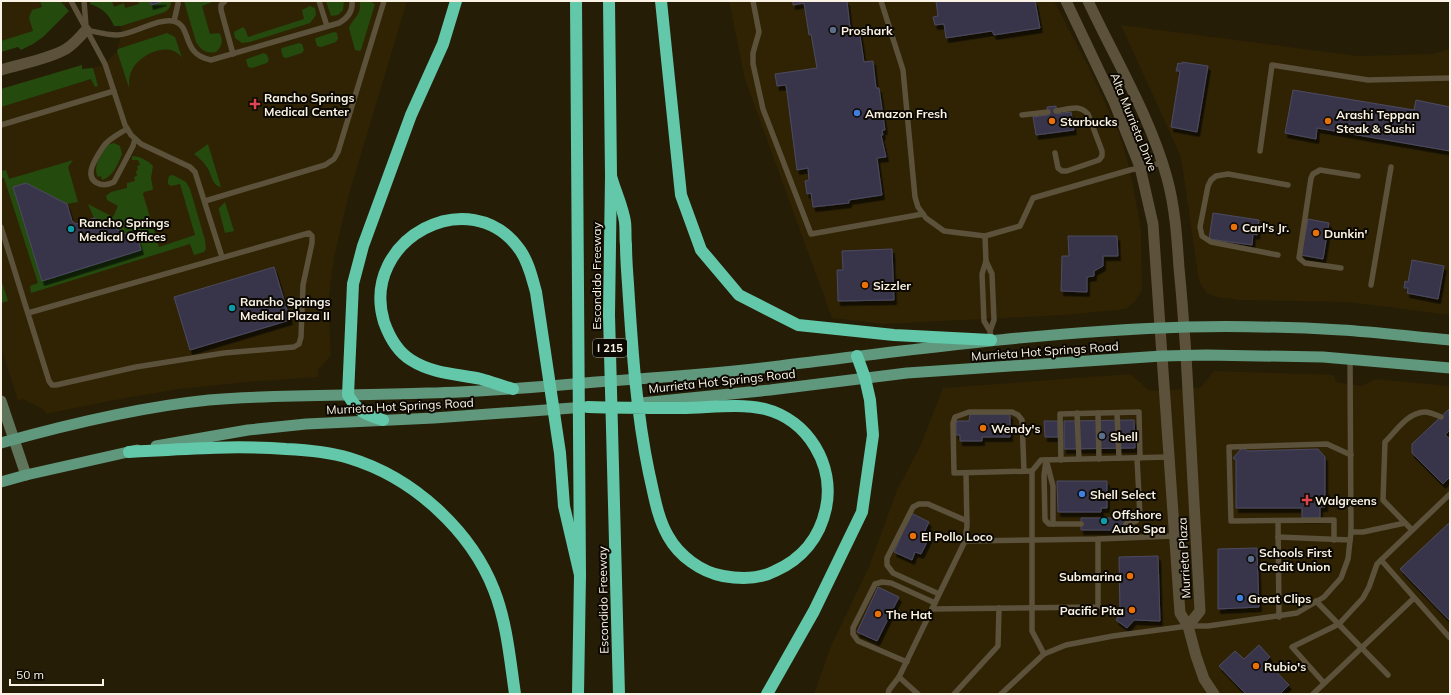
<svg xmlns="http://www.w3.org/2000/svg" width="1451" height="695" font-family="Mulish,sans-serif">
  <style>
    .built { fill: #2f2304 }
    .green { fill: #244a0e }
    .building { fill: #39364c; stroke: #4c4a61; filter: url(#shadow) }
    .lines { fill: none; stroke-linecap: round; stroke-linejoin: round }
    .service { stroke: #5c513a; stroke-width: 5.5 }
    .minor { stroke: #5c513a; stroke-width: 11 }
    .tertiary { stroke: #5c513a; stroke-width: 11 }
    .secondary { stroke: #5e755b; stroke-width: 11 }
    .primary { stroke: #60987d; stroke-width: 11 }
    .motorway { stroke: #62c8a9; stroke-width: 12 }
    .service-dot { fill: #5c6f8a; stroke: #0c0802; stroke-width: 1.5 }
    .health-dot { fill: #e0444e; stroke: #0c0802; stroke-width: 1.5 }
    .shop-dot { fill: #3f7fe0; stroke: #0c0802; stroke-width: 1.5 }
    .food-dot { fill: #e8710a; stroke: #0c0802; stroke-width: 1.5 }
    .culture-dot { fill: #0f9aa8; stroke: #0c0802; stroke-width: 1.5 }
    .labels { text-anchor: middle; dominant-baseline: central; stroke-width: 4; stroke-linejoin: round; paint-order: stroke }
    .shield { fill: #0c0802; stroke: #b3aca1; stroke-width: 1 }
    .shield-label { font-size: 11px; font-weight: bold; fill: #faf3e5 }
    .poi-label { font-size: 12px; font-weight: bold; fill: #faf3e5; stroke: #0c0802; text-anchor: start }
    .street-label { font-size: 12px; fill: #faf3e5; stroke: #0c0802 }
  </style>
  <defs>
    <filter id="shadow"><feDropShadow dx="2.5" dy="4.5" stdDeviation="0" flood-color="#0009"/></filter>
  </defs>
  <rect width="100%" height="100%" fill="#261d07"/>
  <g class="built">
    <path d="M1,1H70L38,33L1,52Z"/>
    <path d="M103,1H407L349,194L334,257L328,303L331,355L318,370V377L246,382L179,389L109,401L46,414L44,410L23,399L18,401L1,347V89L82,65V69L93,68L105,64L117,51L122,33L120,23Z"/>
    <path d="M729,1H1054L1089,68L1119,133L1130,170L1141,230L1142,290L1137,299L1126,309L1064,315L884,324L832,318L745,79Z"/>
    <path d="M1121,25L1357,56L1432,54L1450,49V315L1348,302L1239,300L1217,297L1207,293L1199,281L1181,157Z"/>
    <path d="M1214,371L1334,375L1336,382L1362,386L1375,379L1450,386V694H814L831,646L869,567L897,490L920,447L943,388L1130,374L1150,391L1200,388Z"/>
  </g>
  <g class="green">
    <path d="M40,1H60L69,11L43,37L33,44L21,50L18,47L1,52V41L33,31L29,18L32,10L42,7Z"/>
    <path d="M90,1H112L114,7L124,3L125,8L139,4L138,1H150L151,5L164,1H171C171,7 168,11 162,13L121,26H114C109,14 102,8 90,4Z"/>
    <path d="M184,1H215L202,6L210,34L219,33C224,39 222,47 216,52C206,54 201,50 196,42Z"/>
    <path d="M326,1H344L343,10L338,15L331,16Z"/>
    <path d="M360,1H369L375,4L361,50L359,51L355,50L349,28C354,16 361,17 360,1Z"/>
    <path d="M310,6L315,8L316,15L310,23L250,42L242,43L235,38L234,32L243,27L245,29L248,37L304,19L302,10Z"/>
    <path d="M334,32L337,33L338,39L336,42L321,47L317,46L315,39L316,38Z"/>
    <path d="M167,33L175,37L182,58C170,40 140,54 132,70C129,75 129,82 129,88L117,51L118,49Z"/>
    <path d="M299,43L302,44L304,50L302,53L286,58L283,57L281,50L282,48Z"/>
    <path d="M264,53L267,55L269,60L267,63L252,68L248,67L246,60L247,59Z"/>
    <path d="M82,65V69L93,68L98,86L95,87L91,79L1,107V89Z"/>
    <path d="M114,143L120,146L122,154C118,164 113,177 102,180L101,176L98,177C92,166 102,154 107,145Z"/>
    <path d="M208,144L221,187C211,185 212,173 206,166C203,161 199,158 194,154Z"/>
    <path d="M132,156C139,156 149,161 153,166L151,178L153,189L152,190L144,192L143,194L159,247L195,235L180,184L171,186L168,184V180L169,176L173,175L186,182L190,189L205,240L206,249L204,252L194,255L190,244L31,293L30,286L38,283L4,178H1V171L6,170L9,179L73,160L68,167L78,202L67,204L26,183L13,187L42,281L141,250L138,240L94,218L88,204L113,217L118,206L107,200L106,196L111,192L127,188V183L135,181L134,177L137,176L136,171L138,170L137,166L140,165L138,160H132Z"/>
    <path d="M225,202L234,231L225,233L219,210V208Z"/>
    <path d="M1,279L8,301L1,303Z"/>
  </g>
  <g class="building">
    <path d="M150,1H164L151,5Z"/>
    <path d="M793,1H847L850,27L852,30L859,29L864,62L873,61L876,88H879L885,130H882L883,135H881L886,157L877,158L882,195L849,200V203L813,207L811,193L807,194L805,181L809,180L808,168L797,170L786,85L777,86L775,74L817,68L811,34L809,35L804,3L793,5Z"/>
    <path d="M936,1H1035L1040,28L994,35L992,31L946,38L944,24L935,25L933,17L938,16Z"/>
    <path d="M1182,62L1208,66L1197,132L1171,127L1180,71H1176L1178,63L1182,64Z"/>
    <path d="M1293,90L1414,110L1416,100L1450,107V151L1317,128L1316,139L1285,133Z"/>
    <path d="M1056,106L1057,114L1071,112L1074,130L1036,135L1033,117L1048,115L1047,107Z"/>
    <path d="M26,183L67,204L72,221L76,224L94,218L138,240L141,250L42,281L13,187Z"/>
    <path d="M1213,213L1259,220L1257,235L1253,234L1252,245L1209,239Z"/>
    <path d="M1308,219L1329,223L1323,259L1301,255Z"/>
    <path d="M1068,236H1117L1118,256H1103V266L1094,271V276L1087,277V292L1061,291L1062,256H1069Z"/>
    <path d="M892,249L894,300L838,301L837,270H843L842,251Z"/>
    <path d="M1412,260L1444,266L1438,299L1407,293L1408,288H1404L1405,281L1408,282Z"/>
    <path d="M274,267L290,320L190,350L174,297Z"/>
    <path d="M1449,409L1450,430L1445,435L1450,439V477L1443,484L1412,453V444Z"/>
    <path d="M970,414H1010V437H982V441H960V435H956V421H969Z"/>
    <path d="M1134,420L1135,448L1064,449V421Z"/>
    <path d="M1044,421H1058V437H1045Z"/>
    <path d="M1243,447L1247,451L1318,449L1325,457V507H1320V518H1302V508H1236V460L1233,458Z"/>
    <path d="M1057,481H1107V508H1101V512H1058Z"/>
    <path d="M1114,512H1124V517H1126V530H1081V518H1114Z"/>
    <path d="M911,513L929,522L923,535L929,538L921,554L915,552L912,560L894,552Z"/>
    <path d="M1450,522V621L1400,569Z"/>
    <path d="M1257,548L1259,607L1218,609V549Z"/>
    <path d="M1158,556L1160,621L1134,620L1127,628L1116,620L1120,614L1119,557Z"/>
    <path d="M878,587L899,597L877,641L857,632Z"/>
    <path d="M1259,645L1270,657L1266,661L1289,685L1280,694H1246L1219,666L1235,651L1244,659Z"/>
  </g>
  <g class="lines">
    <g class="service">
      <path d="M71,1L105,64L125,125L131,135L141,144L190,167L195,172L222,257"/>
      <path d="M84,1L86,26"/>
      <path d="M225,1L221,5V10L233,54"/>
      <path d="M319,1L327,26"/>
      <path d="M753,1L759,32L753,53V64L763,109L811,234L923,214"/>
      <path d="M881,1L903,70L915,197L918,207L926,218L944,231L985,236L1020,226L1033,198L1130,170L1162,163"/>
      <path d="M174,21L178,4V1"/>
      <path d="M86,30C96,32 107,35 117,35C132,35 157,18 173,21C193,25 180,54 211,60L339,23C348,18 353,11 352,1"/>
      <path d="M1022,115L1048,112"/>
      <path d="M1,125L114,91"/>
      <path d="M127,129C119,134 108,139 103,147C99,153 94,161 92,167C87,183 102,188 114,182L133,146L135,139"/>
      <path d="M1260,151L1272,65L1368,80L1450,78"/>
      <path d="M1055,153L1058,168L1062,171H1067L1099,160L1102,156V151L1088,114C1079,104 1069,109 1056,111"/>
      <path d="M205,201L325,165L334,159L338,152L384,1"/>
      <path d="M1,227L49,381L52,385H56L136,367L224,353L294,347L299,344L301,337L303,285L312,243V236L309,233L28,313"/>
      <path d="M985,236L986,261L992,274L994,320L990,331L991,340"/>
      <path d="M1278,255L1211,242L1202,236L1200,227L1208,186L1211,180L1216,176L1228,174L1288,185"/>
      <path d="M986,261L982,274L984,321L990,331"/>
      <path d="M1341,268L1305,263L1299,258L1311,178L1313,174L1320,170L1358,176"/>
      <path d="M1371,285L1391,167"/>
      <path d="M1077,413L1079,459"/>
      <path d="M1098,413L1099,459"/>
      <path d="M1117,413L1119,458"/>
      <path d="M1046,460L1044,475L1045,520L1049,524H1081"/>
      <path d="M1061,460L1060,414L1139,412L1140,458"/>
      <path d="M1047,463L1053,486V524"/>
      <path d="M1024,471L1022,420L1018,415L1012,412H969L955,417L953,423L954,473L1032,471"/>
      <path d="M1278,521L1279,617"/>
      <path d="M1126,524L1136,521L1140,516L1137,458"/>
      <path d="M1412,530L1383,500L1385,442C1396,431 1408,412 1425,412C1430,412 1436,415 1441,417"/>
      <path d="M1351,532H1363L1405,523"/>
      <path d="M1278,537L1350,540"/>
      <path d="M1334,540V520L1231,521L1229,447L1327,444L1351,455"/>
      <path d="M965,541L967,526L966,473"/>
      <path d="M1381,560L1450,638"/>
      <path d="M939,594L893,573L887,565V558L913,507L919,504H928L967,521"/>
      <path d="M1316,601L1388,675"/>
      <path d="M932,609L1098,607V539"/>
      <path d="M1044,654L1032,631V471L1041,460L1169,457"/>
      <path d="M907,662L858,641L853,634V628L875,584L882,582L891,583L935,603"/>
      <path d="M1324,683L1292,647L1339,624L1363,598L1369,587L1377,564L1450,494"/>
      <path d="M888,694L889,690L899,677"/>
      <path d="M918,694L899,677L965,541L1098,539L1174,536"/>
      <path d="M954,694L998,646L999,608"/>
      <path d="M1001,694L1044,654L1066,645L1113,636L1188,626H1208L1297,613L1324,597L1341,578L1348,559L1351,532L1350,358"/>
      <path d="M1313,694L1414,598"/>
    </g>
    <g class="minor">
      <path d="M1,70C20,64 49,59 66,49C74,44 80,37 86,30"/>
      <path d="M1186,355L1200,611L1188,626"/>
      <path d="M1162,356L1180,613L1188,626L1196,656L1204,679L1214,694"/>
    </g>
    <g class="tertiary">
      <path d="M1066,1L1114,102L1140,167L1153,224L1162,356"/>
      <path d="M1088,1C1115,59 1150,116 1167,178C1175,207 1177,238 1179,268C1182,297 1184,326 1186,355"/>
    </g>
    <path class="secondary" d="M1,401L26,475"/>
    <g class="primary">
      <path d="M641,403L770,390L907,373L1162,356L1206,355L1323,357L1450,368"/>
      <path d="M1,443C69,424 139,407 209,400C282,394 355,396 428,393C484,392 540,387 596,382C655,378 713,374 771,367C909,350 1048,331 1187,327C1238,326 1290,327 1341,330C1377,332 1414,337 1450,340"/>
      <path d="M156,446L248,430L306,424L434,418L586,407"/>
      <path d="M1,482L26,475L137,450"/>
    </g>
    <g class="motorway">
      <path d="M576,1L580,575L578,694"/>
      <path d="M609,1L611,176L609,315L619,694"/>
      <path d="M661,1L681,195L701,250L739,295L798,325L894,335L991,340"/>
      <path d="M513,389C502,386 492,382 481,379C457,374 433,374 411,360C398,352 389,336 384,322C359,239 471,180 520,250C529,263 532,278 536,292L560,453L564,506L580,575"/>
      <path d="M588,407C619,408 650,408 681,408C708,408 738,403 765,409C808,420 835,465 826,508C820,537 802,559 775,571C760,579 740,579 723,576C701,572 679,556 668,536C657,517 654,494 649,473C636,411 632,347 628,284C627,271 626,258 626,245C625,237 626,230 625,222C623,207 615,191 611,176"/>
      <path d="M383,420C365,414 358,412 348,395L353,284L363,246L411,115L443,44L456,1"/>
      <path d="M129,452C181,449 234,445 286,449C307,450 329,452 349,458C382,468 412,486 437,509C462,532 482,559 494,590C507,623 510,660 515,694"/>
      <path d="M767,694L814,611L862,512L873,435L870,400L865,378L857,356"/>
    </g>
  </g>
  <g class="service-dot">
    <circle cx="833" cy="30" r="4"/>
    <circle cx="1102" cy="436" r="4"/>
    <circle cx="1251" cy="559" r="4"/>
  </g>
  <g class="health-dot">
    <path d="M253 98h4v4h4v4h-4v4h-4v-4h-4v-4h4z"/>
    <path d="M1305 494h4v4h4v4h-4v4h-4v-4h-4v-4h4z"/>
  </g>
  <g class="shop-dot">
    <circle cx="857" cy="113" r="4"/>
    <circle cx="1082" cy="494" r="4"/>
    <circle cx="1240" cy="598" r="4"/>
  </g>
  <g class="food-dot">
    <circle cx="1052" cy="121" r="4"/>
    <circle cx="1328" cy="121" r="4"/>
    <circle cx="1234" cy="227" r="4"/>
    <circle cx="1316" cy="233" r="4"/>
    <circle cx="865" cy="285" r="4"/>
    <circle cx="983" cy="428" r="4"/>
    <circle cx="913" cy="536" r="4"/>
    <circle cx="1130" cy="576" r="4"/>
    <circle cx="1132" cy="610" r="4"/>
    <circle cx="878" cy="614" r="4"/>
    <circle cx="1256" cy="666" r="4"/>
  </g>
  <g class="culture-dot">
    <circle cx="71" cy="229" r="4"/>
    <circle cx="232" cy="308" r="4"/>
    <circle cx="1104" cy="521" r="4"/>
  </g>
  <g class="labels">
    <rect class="shield" x="593" y="339" width="34" height="18" rx="3"/>
    <g class="shield-label">
      <text x="610" y="348">I 215</text>
    </g>
    <g class="poi-label">
      <text x="841" y="30">Proshark</text>
      <text x="264" y="97">Rancho Springs<tspan x="264" dy="14">Medical Center</tspan></text>
      <text x="865" y="113">Amazon Fresh</text>
      <text x="1336" y="114">Arashi Teppan<tspan x="1336" dy="14">Steak &amp; Sushi</tspan></text>
      <text x="1060" y="121">Starbucks</text>
      <text x="79" y="222">Rancho Springs<tspan x="79" dy="14">Medical Offices</tspan></text>
      <text x="1242" y="227">Carl's Jr.</text>
      <text x="1324" y="233">Dunkin'</text>
      <text x="873" y="285">Sizzler</text>
      <text x="240" y="301">Rancho Springs<tspan x="240" dy="14">Medical Plaza II</tspan></text>
      <text x="991" y="428">Wendy's</text>
      <text x="1110" y="436">Shell</text>
      <text x="1090" y="494">Shell Select</text>
      <text x="1315" y="500">Walgreens</text>
      <text x="1112" y="514">Offshore<tspan x="1112" dy="14">Auto Spa</tspan></text>
      <text x="921" y="536">El Pollo Loco</text>
      <text x="1259" y="552">Schools First<tspan x="1259" dy="14">Credit Union</tspan></text>
      <text x="1122" y="576" text-anchor="end">Submarina</text>
      <text x="1248" y="598">Great Clips</text>
      <text x="1124" y="610" text-anchor="end">Pacific Pita</text>
      <text x="886" y="614">The Hat</text>
      <text x="1264" y="666">Rubio's</text>
    </g>
    <g class="street-label">
      <text transform="translate(1134 122) rotate(68)">Alta Murrieta Drive</text>
      <text transform="translate(596 276) rotate(-90)">Escondido Freeway</text>
      <text transform="translate(1045 351) rotate(-4)">Murrieta Hot Springs Road</text>
      <text transform="translate(722 381) rotate(-6)">Murrieta Hot Springs Road</text>
      <text transform="translate(400 406) rotate(-3)">Murrieta Hot Springs Road</text>
      <text transform="translate(1184 558) rotate(-93)">Murrieta Plaza</text>
      <text transform="translate(603 600) rotate(-91)">Escondido Freeway</text>
    </g>
  </g>
  <rect width="1451" height="695" fill="none" stroke="#faf3e5" stroke-width="4"/>
  <path d="M10 679v6h93v-6" fill="none" stroke="#faf3e5" stroke-width="2"/>
  <text x="16" y="679" font-size="12" fill="#faf3e5" stroke="#0c0802" stroke-width="3" paint-order="stroke">50 m</text>
</svg>
